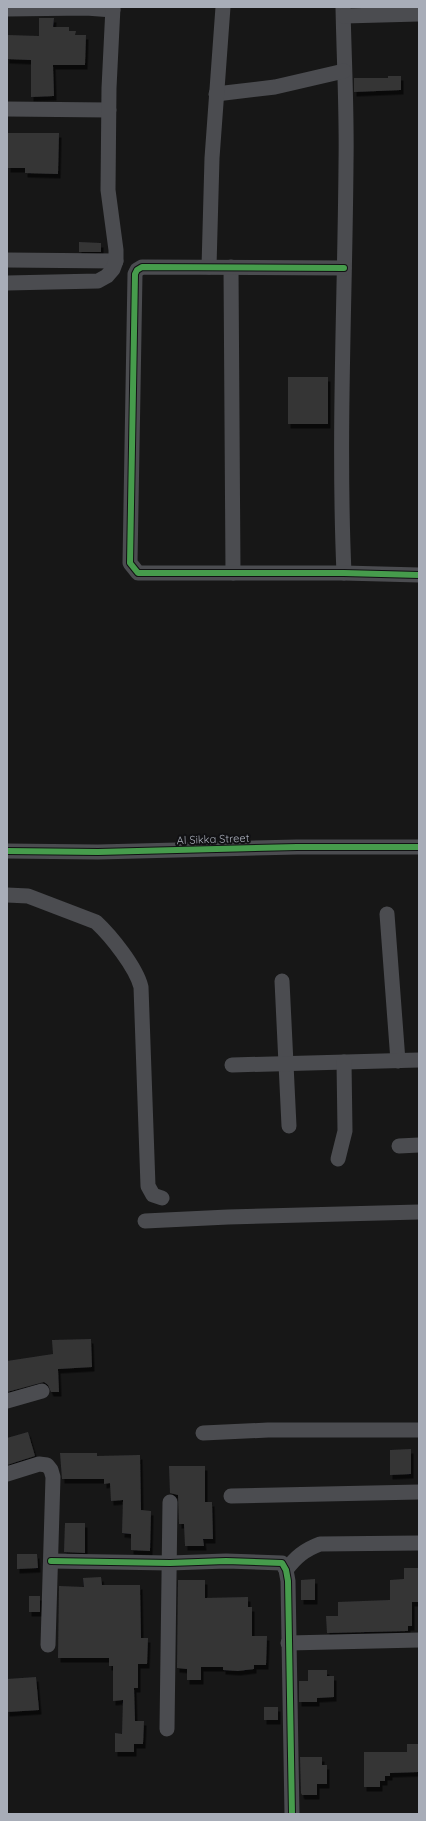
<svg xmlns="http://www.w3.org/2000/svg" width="426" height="1821" font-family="Quicksand,sans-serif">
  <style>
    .building { fill: #353536; filter: url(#shadow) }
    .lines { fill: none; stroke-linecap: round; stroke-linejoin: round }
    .minor { stroke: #4b4c50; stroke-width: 15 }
    .cycleway-casing { stroke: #111113; stroke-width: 8 }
    .cycleway { stroke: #469c4c; stroke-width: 6 }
    .labels { text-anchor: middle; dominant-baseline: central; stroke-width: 4; stroke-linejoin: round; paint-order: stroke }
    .street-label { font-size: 11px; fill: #a8adb8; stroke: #111113 }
  </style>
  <defs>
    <filter id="shadow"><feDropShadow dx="2.5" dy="4.5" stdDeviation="0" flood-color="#0009"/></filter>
  </defs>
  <rect width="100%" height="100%" fill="#171717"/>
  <g class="building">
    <path d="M39,18H54L53,27H69V31H76L75,35H86L85,65H53L54,96L31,97V60L7,59V35L39,36Z"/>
    <path d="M388,76H401V90L354,92V78H388Z"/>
    <path d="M7,133H59L58,174L25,173V168H8Z"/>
    <path d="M79,242L101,243V252H79Z"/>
    <rect x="288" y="377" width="40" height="47"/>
    <path d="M91,1339L92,1367L58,1369L59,1392H51L48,1385L44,1382L7,1392V1361L53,1354L52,1340Z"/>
    <path d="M28,1432L35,1456L7,1465V1438Z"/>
    <path d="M411,1449V1474L390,1475V1450Z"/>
    <path d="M60,1453H97V1456L140,1455L141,1510L151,1511L150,1551L131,1550V1534L122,1533L123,1500L111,1501L110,1483L104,1484V1479H62Z"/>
    <path d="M169,1466H205V1502H212L213,1539H203L204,1546H185L184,1524H179L178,1495L170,1493Z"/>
    <path d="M65,1523H85V1553L64,1552Z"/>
    <path d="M17,1554H37L38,1568L17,1569Z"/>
    <path d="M404,1568H419V1602H412V1626H408V1631L327,1633L326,1616H338V1602L390,1600V1580L404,1579Z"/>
    <path d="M101,1577L102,1585H140L141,1638H148L147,1664H138V1688H134L135,1721H144L143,1744H134V1752H115V1733L122,1734L123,1700L113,1701V1666H109V1658H58L59,1586L84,1587L83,1578Z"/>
    <path d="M315,1579V1600H301V1580Z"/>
    <path d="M178,1580H205V1598L248,1597V1607H252V1636H267L266,1665H254V1669L238,1671L223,1670V1667H201V1680H187V1669L177,1668Z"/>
    <rect x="29" y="1596" width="11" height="16"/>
    <path d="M308,1670H327V1676H334V1697L317,1698V1702H299V1681H308Z"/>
    <path d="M36,1677L39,1710L7,1712V1679Z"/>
    <rect x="264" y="1707" width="14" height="13"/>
    <path d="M407,1744H419V1772L390,1773V1776H385V1781H380V1787H364V1752H407Z"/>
    <path d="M300,1757H322V1765H327V1784H317V1795H302L301,1793Z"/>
  </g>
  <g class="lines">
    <g class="minor">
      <path d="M343,7C344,59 347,112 346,164C345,300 338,437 344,573"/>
      <path d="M7,9L86,8L113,10"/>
      <path d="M344,16L419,14"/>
      <path d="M216,94L275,87L344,71"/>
      <path d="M7,109L109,110"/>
      <path d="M7,260L116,261"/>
      <path d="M209,267L212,158L223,7"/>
      <path d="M231,267L233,573"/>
      <path d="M344,268L142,267L137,270L135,274L130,563L138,573H344L419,575"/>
      <path d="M7,283L98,281L107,276L113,269L116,261V250L108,190L109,88L113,7"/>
      <path d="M7,851L98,852L297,847H419"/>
      <path d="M7,895L28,896L96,922C111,936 136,967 141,987L148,1186L153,1195L162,1198"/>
      <path d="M387,914L398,1061"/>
      <path d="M282,981L289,1126"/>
      <path d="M232,1065L419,1060"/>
      <path d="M399,1146L419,1145"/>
      <path d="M338,1159L345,1131L344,1062"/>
      <path d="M145,1221L228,1217L419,1212"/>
      <path d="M7,1401L42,1391"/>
      <path d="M203,1433L268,1430H419"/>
      <path d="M7,1474L39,1464L47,1465L51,1470L53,1477L48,1645"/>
      <path d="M231,1496L419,1492"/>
      <path d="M51,1561L170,1563L226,1561L282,1563L286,1570L288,1581L292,1814"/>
      <path d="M286,1570C296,1557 304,1550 320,1544L419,1543"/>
      <path d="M288,1643L419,1640"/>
      <path d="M167,1729L170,1502"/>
    </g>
    <defs>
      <g id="cycleway">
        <path d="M344,268L142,267L137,270L135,274L130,563L138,573H344L419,575"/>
        <path d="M7,851L98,852L297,847H419"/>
        <path d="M51,1561L170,1563L226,1561L282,1563L286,1570L288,1581L292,1814"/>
      </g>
    </defs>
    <use href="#cycleway" class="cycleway-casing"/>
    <use href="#cycleway" class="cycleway"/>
  </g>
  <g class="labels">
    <g class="street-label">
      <text transform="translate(213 839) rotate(-2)">Al Sikka Street</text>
    </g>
  </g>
  <rect width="426" height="1821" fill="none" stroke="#a8adb8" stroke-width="16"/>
</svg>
